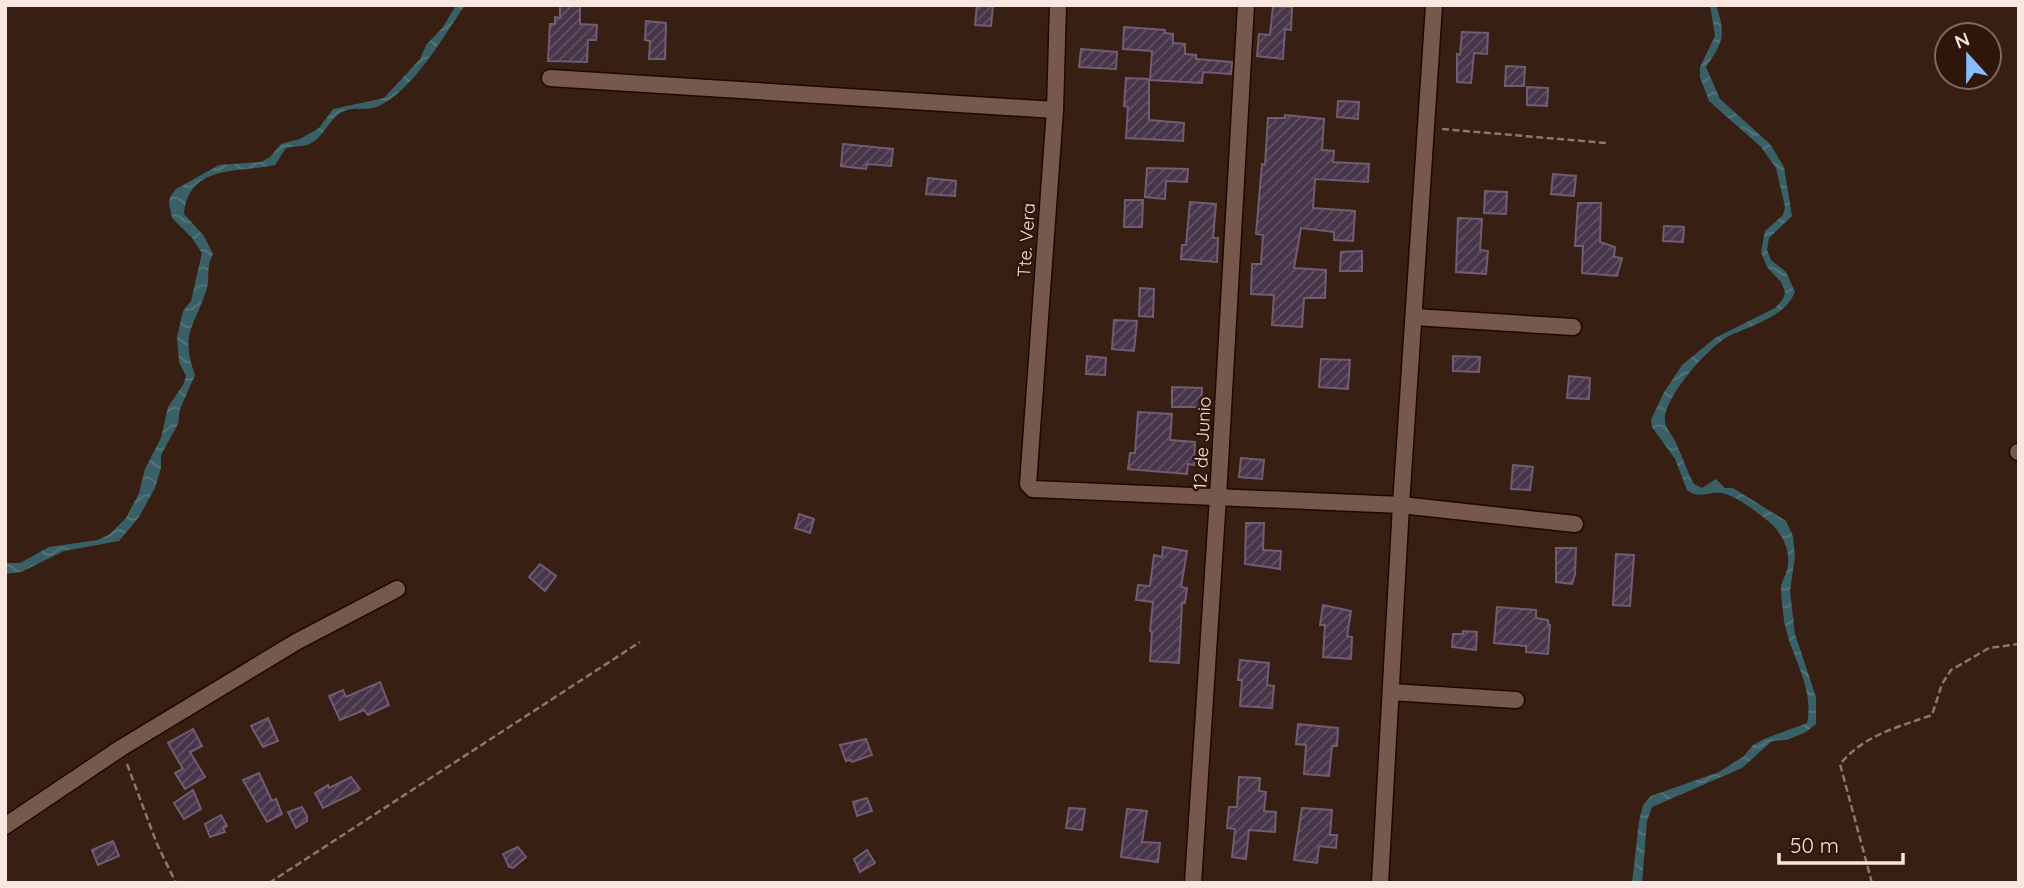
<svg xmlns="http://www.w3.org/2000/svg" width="2024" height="888" font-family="Quicksand,sans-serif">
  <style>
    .water { fill: url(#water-waves) }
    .building { fill: url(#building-hatch); stroke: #705c73; stroke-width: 2 }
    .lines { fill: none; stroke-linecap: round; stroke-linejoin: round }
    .street-casing { stroke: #1e0801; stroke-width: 19 }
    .path { stroke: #8c766d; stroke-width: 2.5; stroke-dasharray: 7 3.5; stroke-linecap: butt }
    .street { stroke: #76594c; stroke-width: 16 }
    .labels { text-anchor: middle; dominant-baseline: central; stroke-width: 5; stroke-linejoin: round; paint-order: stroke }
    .street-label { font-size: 18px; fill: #f8e6df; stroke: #2e160b }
  </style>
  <defs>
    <pattern id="water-waves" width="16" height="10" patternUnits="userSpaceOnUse" patternTransform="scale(1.75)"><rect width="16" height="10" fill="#396066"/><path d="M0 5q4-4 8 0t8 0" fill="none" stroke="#56777b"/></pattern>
    <pattern id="building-hatch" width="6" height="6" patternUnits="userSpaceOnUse" patternTransform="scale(1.75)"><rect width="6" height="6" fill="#473549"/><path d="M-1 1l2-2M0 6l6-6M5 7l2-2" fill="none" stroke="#625263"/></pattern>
  </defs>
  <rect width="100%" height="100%" fill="#381f14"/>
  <g class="water">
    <path d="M456,5H465C444,36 413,90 379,106C368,111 358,107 347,110C329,115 325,139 307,145C300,147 293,146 286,148L275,165C240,173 189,163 184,214L204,236L213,254C205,269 211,278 206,291C194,328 180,333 195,375L180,409L178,424L161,455V468L155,488L139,517L119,541L64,551L21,572L5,574V563H20L49,547L98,540L110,534L126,518L139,493L145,469L161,438L168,407L183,385L186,376L179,362L177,337L183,311L191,301L202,253L192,238L172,218L169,203L170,197L176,189L219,165L261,162L270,157L281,144L300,139L319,128L333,109L384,98L420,59L426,45L443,27Z"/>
    <path d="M1710,5H1716C1726,35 1724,41 1706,67L1720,99L1770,144L1784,167L1792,216L1769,238L1767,250L1771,260L1786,272L1795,292C1785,317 1752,325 1729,336C1709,346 1664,397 1665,420C1665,428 1671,433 1674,439C1682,454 1686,470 1694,484L1702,488L1716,479L1725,488H1733L1786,521L1793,536L1795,556L1790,591L1795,634L1816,697V724L1806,732L1787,740L1772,741L1742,768L1652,807L1647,821L1642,883H1632L1639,821L1643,805L1651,796L1719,772L1743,757L1753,745L1764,739L1807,723C1815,687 1790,656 1784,620C1783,610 1781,598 1781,588C1781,583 1784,578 1786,573C1793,554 1783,533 1768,521C1758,513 1735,495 1722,493C1709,491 1699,500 1687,490L1675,459L1652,427L1651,420L1663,394L1682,365L1715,338L1775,308L1783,299L1785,292L1781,282L1767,267L1761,252L1765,231L1783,215L1785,207L1776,168L1761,147L1709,101L1700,77V67L1715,36Z"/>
  </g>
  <g class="building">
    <path d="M560,5H580V24L597,25L596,40H588L587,62L548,61L550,24H555V17L560,18Z"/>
    <path d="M977,5L993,6L991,26L975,25Z"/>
    <path d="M1273,6L1292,7L1291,30L1285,29L1283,59L1257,56L1259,34L1270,35Z"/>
    <path d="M646,21L666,23L665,59H649L650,41L645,40Z"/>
    <path d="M1124,27L1165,30V33L1173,34V43L1185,44V54L1196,55V59L1232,62L1231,74L1203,72L1202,83L1150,80L1152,51L1123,49Z"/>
    <path d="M1462,32L1488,33L1487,54L1474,53L1471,83L1457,82V54L1460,55Z"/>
    <path d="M1081,49L1117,52L1116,69L1079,67Z"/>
    <path d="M1506,66L1525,67L1524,86H1505Z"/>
    <path d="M1126,78L1149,79V120L1184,123L1183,141L1126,138L1128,107L1124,106Z"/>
    <path d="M1527,87L1548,88L1547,106L1527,105Z"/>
    <path d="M1338,101L1359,102L1358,119L1337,117Z"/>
    <path d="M1285,115L1324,119L1322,150L1334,151L1333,162L1369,164L1368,182L1315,179L1313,208L1355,211L1353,241L1334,240V232L1301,228L1294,268L1326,270L1325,298H1304L1302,327L1272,325L1274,295L1251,294L1252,264H1261L1263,235L1256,234L1262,164L1265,165L1268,118H1285Z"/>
    <path d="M843,144L893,149L891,166L867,164L866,169L841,166Z"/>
    <path d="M1147,168L1188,169L1187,182L1166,181L1165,199L1145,197Z"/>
    <path d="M1553,174L1576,176L1574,196L1551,194Z"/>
    <path d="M928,178L956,181L955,196L926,194Z"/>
    <path d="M1485,191L1507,192L1506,214L1484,213Z"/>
    <path d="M1125,200H1143L1142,227H1124Z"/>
    <path d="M1190,202L1216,204L1213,238H1218L1217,262L1181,259L1182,245H1186Z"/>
    <path d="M1578,203H1601L1600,242L1615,247L1614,257L1622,258L1617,276L1582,273L1583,246H1575Z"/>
    <path d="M1458,218L1482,219L1480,250L1488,251L1486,274L1456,272Z"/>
    <path d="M1664,226L1684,227L1683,242L1663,241Z"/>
    <path d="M1362,251V271H1340L1341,252Z"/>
    <path d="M1140,288L1154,289L1153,317L1139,316Z"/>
    <path d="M1114,320L1137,321L1134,351L1112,349Z"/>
    <path d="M1087,356L1106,358L1105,375L1086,374Z"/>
    <path d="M1453,356L1480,357L1479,372L1453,371Z"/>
    <path d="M1321,359L1350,360L1348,389L1319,387Z"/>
    <path d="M1569,376L1590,378L1589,399L1567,398Z"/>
    <path d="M1172,387L1202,388L1201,407H1172Z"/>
    <path d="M1138,412L1172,414L1170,440L1195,442L1194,465L1188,464L1187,474L1128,469L1130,453H1135Z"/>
    <path d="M1241,458L1264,460L1262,479L1239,477Z"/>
    <path d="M1513,465L1533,467L1530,490L1511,489Z"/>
    <path d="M799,514L814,519L810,533L795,528Z"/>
    <path d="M1246,523H1264L1263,550L1281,551L1280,569L1245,564Z"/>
    <path d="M1163,547L1187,551L1181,587L1187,588L1185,603H1182L1179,663L1150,661L1152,632L1150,631L1153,602L1136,600L1138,585L1150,586L1154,555L1162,557Z"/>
    <path d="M1556,548H1576L1575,574L1572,584L1556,582Z"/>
    <path d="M1616,554L1634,555L1630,606L1613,605Z"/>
    <path d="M540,564L556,576L545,591L529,577Z"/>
    <path d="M1323,605L1351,611L1347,636L1352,637L1351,659L1323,657L1325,625H1320Z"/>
    <path d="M1497,607L1536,610V618L1548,620V624L1550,625L1548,654L1526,652V646L1494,643Z"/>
    <path d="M1463,631L1477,632L1476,650L1452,647L1453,634H1463Z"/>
    <path d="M1240,660L1269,663L1267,685L1274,686L1272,708L1240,706L1242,680H1238Z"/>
    <path d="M380,682L389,705L368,715L364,710L340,720L329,696L343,690L346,697Z"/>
    <path d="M268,718L278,741L263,747L251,726Z"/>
    <path d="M1298,724L1338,728L1337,746H1332L1329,776L1304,774L1306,745L1296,744Z"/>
    <path d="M193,729L202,746L190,752L205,777L185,789L175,773L183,769L168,743Z"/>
    <path d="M866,739L872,755L852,762L851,760L846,761L840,745Z"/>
    <path d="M259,773L272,801L276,799L282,814L267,822L243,780Z"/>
    <path d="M351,777L360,789L358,791L323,808L315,793L328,785L329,788Z"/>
    <path d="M1239,777L1260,778L1259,791L1266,792L1264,811L1276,812L1275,832L1249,830L1246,859L1232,857L1235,829L1227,828L1229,807H1237Z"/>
    <path d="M193,790L201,809L184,819L174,803Z"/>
    <path d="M867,798L872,811L857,816L853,802Z"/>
    <path d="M302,807L307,816V821L296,828L288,812Z"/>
    <path d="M1069,808L1085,809L1082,830L1066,828Z"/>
    <path d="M1302,808L1332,810L1330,835H1337L1336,848L1319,846L1317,863L1294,860Z"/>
    <path d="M1127,809L1147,811L1142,842L1160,843L1158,862L1121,857Z"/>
    <path d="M221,815L227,826L223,828L225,832L210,837L205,824Z"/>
    <path d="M113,841L119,856L98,865L92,850Z"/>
    <path d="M518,847L526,857L513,868L509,867L503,854Z"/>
    <path d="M867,850L875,863L860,872L854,859Z"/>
  </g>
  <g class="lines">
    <defs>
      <g id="street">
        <path d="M1058,5L1055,110L1028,484L1033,489L1401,505L1575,524"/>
        <path d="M550,78L1055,110"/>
        <path d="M1414,317L1573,327"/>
        <path d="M2018,452H2019"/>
        <path d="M1391,692L1516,700"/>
        <path d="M5,826L121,748L296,642L397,589"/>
        <path d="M1193,883L1218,497L1246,5"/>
        <path d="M1380,883L1401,505L1434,5"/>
      </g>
    </defs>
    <use href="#street" class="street-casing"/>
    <g class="path">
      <path d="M1442,129L1606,143"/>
      <path d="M127,764L157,844L176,883"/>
      <path d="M269,883L640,642"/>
      <path d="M1872,883L1840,764C1866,734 1896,728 1932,715L1942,684L1951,670L1989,648L2019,644"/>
    </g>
    <use href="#street" class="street"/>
  </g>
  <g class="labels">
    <g class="street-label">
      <text transform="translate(1026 240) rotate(-86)">Tte. Vera</text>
      <text transform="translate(1202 443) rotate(-87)">12 de Junio</text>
    </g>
  </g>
  <rect width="2024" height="888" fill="none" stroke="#f8e6df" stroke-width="14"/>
  <g transform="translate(1968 56) rotate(339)"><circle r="33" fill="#2e160b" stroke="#7f6960" stroke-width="2"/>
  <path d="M0-5L12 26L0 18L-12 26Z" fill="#88bafc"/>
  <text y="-10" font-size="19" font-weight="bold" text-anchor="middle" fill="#f8e6df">N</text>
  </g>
  <path d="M1779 853v10h124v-10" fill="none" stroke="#f8e6df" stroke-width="3.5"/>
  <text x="1790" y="853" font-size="21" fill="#f8e6df" stroke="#2e160b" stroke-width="5" paint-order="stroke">50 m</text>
</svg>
